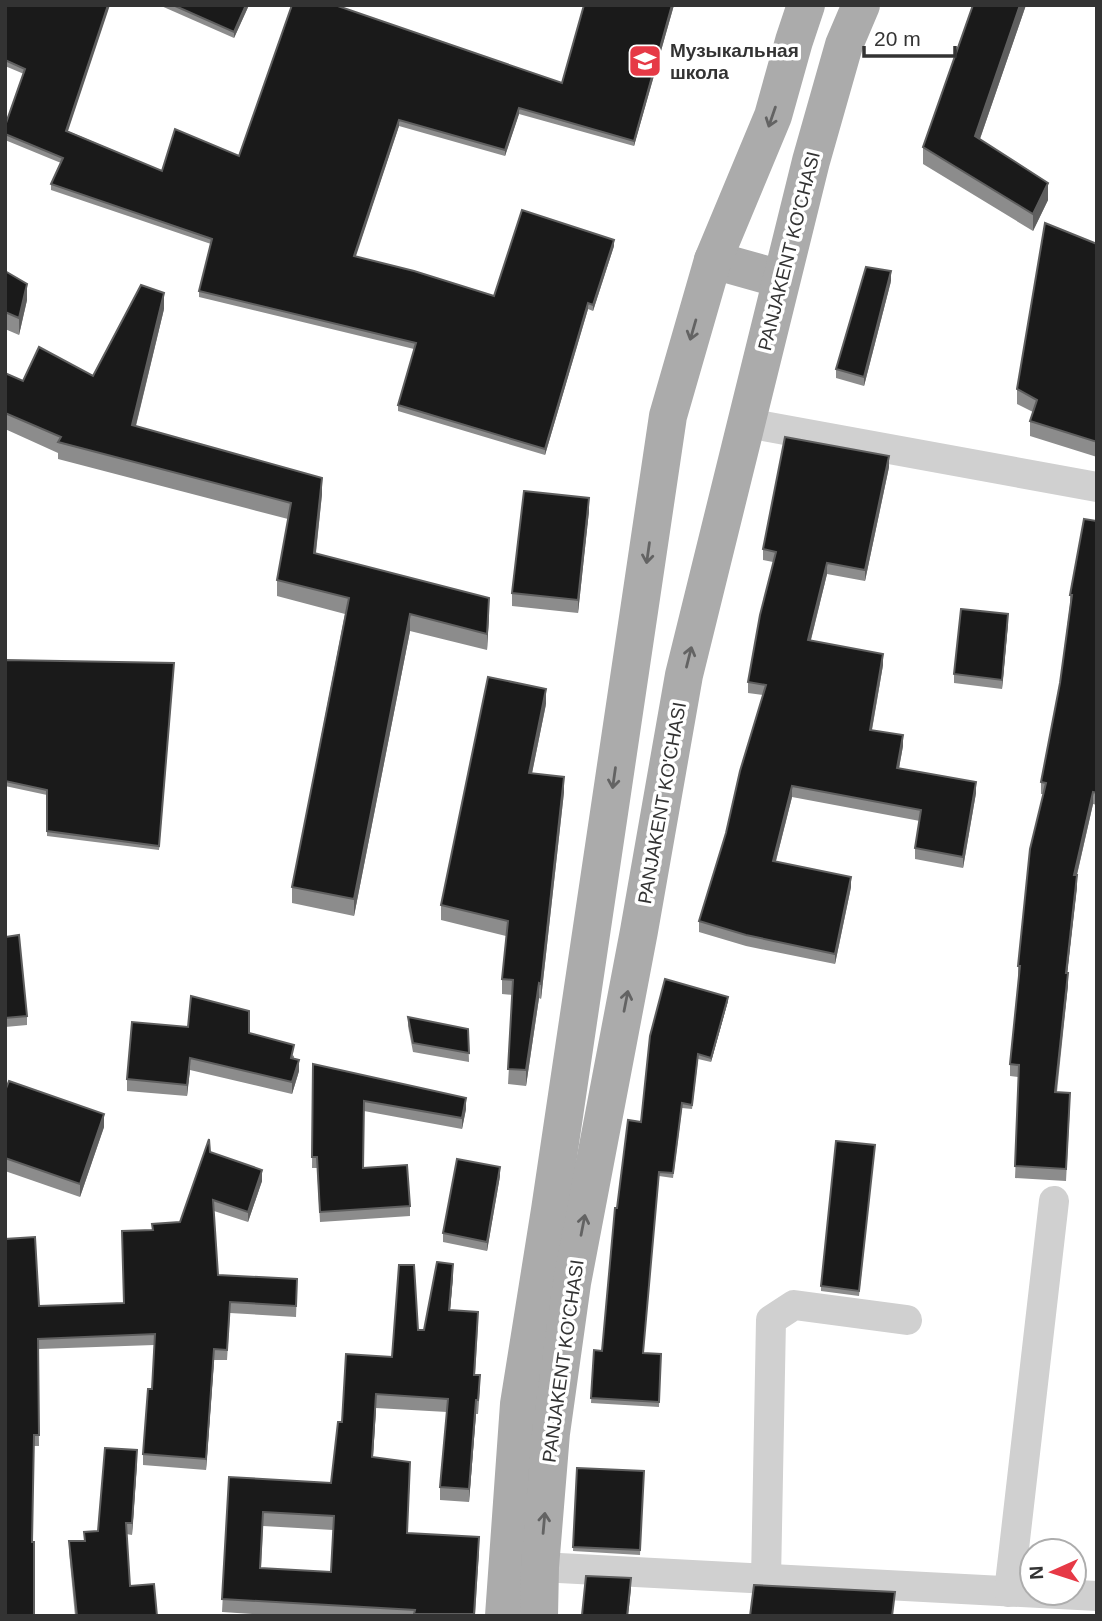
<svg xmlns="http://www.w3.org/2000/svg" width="1102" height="1621" font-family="Arial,sans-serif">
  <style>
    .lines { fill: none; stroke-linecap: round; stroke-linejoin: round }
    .minor { stroke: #d0d0d0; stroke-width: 30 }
    .primary { stroke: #ababab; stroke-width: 38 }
    .wall { fill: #8c8c8c; fill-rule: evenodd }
    .shaded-wall { fill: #5f5f5f }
    .building { fill: #1a1a1a; stroke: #5f5f5f; stroke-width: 2; fill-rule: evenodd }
    .oneway { stroke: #636363 }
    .labels { text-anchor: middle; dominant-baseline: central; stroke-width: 7; stroke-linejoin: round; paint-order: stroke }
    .poi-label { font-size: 19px; font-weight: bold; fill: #333; stroke: #fff; text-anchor: start }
    .street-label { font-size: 19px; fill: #333; stroke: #fff }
  </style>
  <rect width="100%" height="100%" fill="#fff"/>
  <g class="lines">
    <g class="minor">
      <path d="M747,423L1097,487"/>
      <path d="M540,1567L1097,1596"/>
      <path d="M766,1580L771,1320L794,1305L907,1320"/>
      <path d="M1009,1592L1054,1201"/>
    </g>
    <g class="primary">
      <path d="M713,260L781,279"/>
      <path d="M504,1616L519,1404L550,1210L668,416L713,260L773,116L794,41L806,5"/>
      <path d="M539,1616L540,1567L551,1433L572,1283L639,931L684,675L811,161L844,45L861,5"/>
    </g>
  </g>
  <g class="wall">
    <path d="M5,5L68,131L162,171L239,156L562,83L584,5H674L634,146L519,114L505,156L399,126L355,257L494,296L614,246L593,311L588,309L545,455L398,411V405L414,349L199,297V291L211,244L51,190V184L61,163L5,140V126L24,74L5,66Z"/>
    <path d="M159,5H249L234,38Z"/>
    <path d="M973,5H1026L980,139L1048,200L1033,231L923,164V147Z"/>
    <path d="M1097,244V457L1030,436V421L1033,412L1017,404V389Z"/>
    <path d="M5,271L27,300L19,335L5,329Z"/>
    <path d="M891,281L864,386L836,378V369Z"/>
    <path d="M164,309L136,426L322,494L316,553L489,615L487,650L410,631L354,916L292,903V887L345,614L277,596V580L288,519L58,459V453L5,429V373L23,381L93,376Z"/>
    <path d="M889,467L865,581L827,574L811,640L883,665L872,730L903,746L899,768L976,793L963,868L915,859V848L920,821L792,797L776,861L851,887L835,964L746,946L699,932V921L726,833L763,695L748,693V682L773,562L763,560V549Z"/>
    <path d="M589,511L578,613L512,606V593Z"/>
    <path d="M1097,521V805L1093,804L1077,875V887L1067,973L1068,985L1057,1092L1070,1105L1066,1181L1015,1178L1019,1077L1010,1076V1064L1019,978H1018V966L1043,794H1041V782L1060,683L1070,605V595Z"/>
    <path d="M1008,623L1002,689L954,683V674Z"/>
    <path d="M5,660L174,667L159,850L47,836V795L5,786Z"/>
    <path d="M546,704L532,773L564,792L541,999L539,998L526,1086L508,1084L513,995L502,994V979L506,936L441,920V905Z"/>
    <path d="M5,937L27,1016V1025L5,1027Z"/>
    <path d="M728,1001L711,1062L698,1059L692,1109L682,1108L673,1178L659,1176L643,1353L661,1354L659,1407L591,1403L594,1350L602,1351L617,1208L641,1122Z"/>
    <path d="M408,1017L468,1029L469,1062L413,1052L408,1026Z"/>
    <path d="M249,1033L294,1056V1059L299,1071L292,1094L190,1070L187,1096L127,1091V1079Z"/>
    <path d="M313,1064L466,1109L462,1129L364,1111L363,1168L410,1206V1216L320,1222L317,1168H312Z"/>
    <path d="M5,1091L104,1127L80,1197L5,1171Z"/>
    <path d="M875,1145L859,1296L821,1291V1286Z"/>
    <path d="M210,1152L262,1181L248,1222L214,1211L218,1275L297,1290L296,1317L230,1313L227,1360H214L206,1470L143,1465V1454L152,1389L154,1345L38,1349L39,1446H34L32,1542L5,1616L39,1306L124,1303L152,1230L180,1222Z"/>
    <path d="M500,1176L487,1251L443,1242V1233Z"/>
    <path d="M453,1277L450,1310L478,1325L475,1375L480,1389L478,1414H476L469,1502L440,1500V1487L447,1412L376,1408L373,1457L410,1476L407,1533L479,1550L475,1616H280L222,1612L229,1477L331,1483L342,1422L392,1357L424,1330ZM263,1526L333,1530L331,1572L261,1568Z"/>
    <path d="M137,1462L132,1535L126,1534L130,1586L157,1616H75L69,1552V1541H84L98,1531Z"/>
    <path d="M577,1468L644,1471L640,1555L573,1551Z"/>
  </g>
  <g class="shaded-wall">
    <path d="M108,5H110L66,137V131Z"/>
    <path d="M246,5H249L234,38V32Z"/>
    <path d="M672,5H674L634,146V141Z"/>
    <path d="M1020,5H1026L975,153V136Z"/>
    <path d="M519,108V114L505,156V150Z"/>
    <path d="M399,120V126L354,262V256Z"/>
    <path d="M1048,183V200L1033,231V214Z"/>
    <path d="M614,240V246L593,311V305Z"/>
    <path d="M891,271V281L864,386V377Z"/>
    <path d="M27,284V300L19,335V318Z"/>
    <path d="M164,293V309L132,441V425Z"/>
    <path d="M588,303V309L545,455V449Z"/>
    <path d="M889,456V467L865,581V570Z"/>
    <path d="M322,478V494L314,569V553Z"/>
    <path d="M589,498V511L578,613V600Z"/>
    <path d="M827,563V574L808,651V640Z"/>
    <path d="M489,598V615L487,650V634Z"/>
    <path d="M410,614V631L354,916V899Z"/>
    <path d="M1008,614V623L1002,689V680Z"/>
    <path d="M883,654V665L870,740V730Z"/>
    <path d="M546,689V704L529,788V773Z"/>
    <path d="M903,735V746L897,779V768Z"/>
    <path d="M564,777V792L541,999V984Z"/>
    <path d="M976,782V793L963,868V857Z"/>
    <path d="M792,786V797L773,872V861Z"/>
    <path d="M1093,792V804L1074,887V875Z"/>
    <path d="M1077,875V887L1066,985V973Z"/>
    <path d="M851,877V887L835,964V954Z"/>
    <path d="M1068,973V985L1055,1104V1092Z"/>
    <path d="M539,983V998L526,1086V1070Z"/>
    <path d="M728,997V1001L711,1062V1058Z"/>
    <path d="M190,1058V1070L187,1096V1085Z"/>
    <path d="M299,1060V1071L292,1094V1082Z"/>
    <path d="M466,1098V1109L462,1129V1118Z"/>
    <path d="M104,1114V1127L80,1197V1184Z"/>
    <path d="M500,1167V1176L487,1251V1242Z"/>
    <path d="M262,1170V1181L248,1222V1212Z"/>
    <path d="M453,1264V1277L449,1323V1310Z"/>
    <path d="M214,1349V1360L206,1470V1459Z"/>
    <path d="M376,1394V1408L372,1471V1457Z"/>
    <path d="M476,1400V1414L469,1502V1489Z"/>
    <path d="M137,1450V1462L132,1535V1523Z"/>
    <path d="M479,1537V1550L474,1616V1614Z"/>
    <path d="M631,1578V1589L628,1616H627Z"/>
  </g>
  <g class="building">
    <path d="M5,5H108L66,131L162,171L175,129L239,156L292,5H335L562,83L584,5H672L634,141L519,108L505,150L399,120L354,256L414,271L494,296L522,210L614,240L593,305L588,303L545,449L398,405L416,343L199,291L212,239L51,184L63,158L5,134V126L25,69L5,60Z"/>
    <path d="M173,5H246L234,32Z"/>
    <path d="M973,5H1020L975,136L1048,183L1033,214L923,147Z"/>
    <path d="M1045,223L1097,244V442L1030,421L1037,400L1017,389Z"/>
    <path d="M866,267L891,271L864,377L836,369Z"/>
    <path d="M5,271L27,284L19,318L5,312Z"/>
    <path d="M141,285L164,293L132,425L322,478L314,553L489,598L487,634L410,614L354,899L292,887L349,598L277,580L291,503L58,442L61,437L5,413V373L23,381L39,347L93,376Z"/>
    <path d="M785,437L889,456L865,570L827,563L808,640L883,654L870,730L903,735L897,768L976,782L963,857L915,848L921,810L792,786L773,861L851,877L835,954L746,935L699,921L726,833L740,771L766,685L748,682L760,615L776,552L763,549Z"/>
    <path d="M524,491L589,498L578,600L512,593Z"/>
    <path d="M1084,519L1097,521V793L1093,792L1074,875H1077L1066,973H1068L1055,1092L1070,1093L1066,1169L1015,1166L1019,1065L1010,1064L1020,966H1018L1030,849L1046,783L1041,782L1060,683L1072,595H1070Z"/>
    <path d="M961,609L1008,614L1002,680L954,674Z"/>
    <path d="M5,660L174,663L159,846L47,831V790L5,781Z"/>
    <path d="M488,677L546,689L529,773L564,777L541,984L539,983L526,1070L508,1069L513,980L502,979L508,921L441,905Z"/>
    <path d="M19,935L27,1016L5,1018V937Z"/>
    <path d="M665,979L728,997L711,1058L698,1054L692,1105L682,1103L673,1173L659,1172L643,1353L661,1354L659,1402L591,1398L594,1350L602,1351L615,1208H617L628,1120L641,1122L650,1036Z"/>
    <path d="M191,996L249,1011V1033L294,1045L291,1058L299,1060L292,1082L190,1058L187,1085L127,1079L132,1022L188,1027Z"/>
    <path d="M408,1017L468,1029L469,1053L413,1043Z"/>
    <path d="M313,1064L466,1098L462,1118L364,1101L363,1168L407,1165L410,1206L320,1212L317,1157H312Z"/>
    <path d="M9,1081L104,1114L80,1184L5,1158V1091Z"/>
    <path d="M209,1139L210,1152L262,1170L248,1212L213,1200L218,1275L297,1279L296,1306L230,1302L227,1350L214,1349L206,1459L143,1454L148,1389H152L155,1334L38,1339L39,1435H34L32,1542H34V1616H5V1239L35,1237L39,1306L124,1303L122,1231L153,1230L152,1224L180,1222Z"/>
    <path d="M836,1141L875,1145L859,1291L821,1286Z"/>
    <path d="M457,1159L500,1167L487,1242L443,1233Z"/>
    <path d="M437,1262L453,1264L449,1310L478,1312L474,1375H480L478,1400H476L469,1489L440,1487L448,1399L376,1394L372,1457L410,1462L407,1533L479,1537L474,1614H414L415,1610L222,1599L229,1477L331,1483L338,1422H342L346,1354L392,1357L399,1265H414L418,1330H424ZM263,1512L334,1516L331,1572L260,1568Z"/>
    <path d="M105,1448L137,1450L132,1523H126L130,1586L154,1584L157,1616H77L69,1541H85L84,1532L98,1531Z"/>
    <path d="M577,1468L644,1471L640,1550L573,1547Z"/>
    <path d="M586,1576L631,1578L627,1616H586L582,1615Z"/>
    <path d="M754,1585L895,1592L892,1616H750Z"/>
  </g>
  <defs><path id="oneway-shaft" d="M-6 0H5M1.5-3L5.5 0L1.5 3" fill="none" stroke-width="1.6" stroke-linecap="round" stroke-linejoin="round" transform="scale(1.75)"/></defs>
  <g class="oneway">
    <use href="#oneway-shaft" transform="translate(772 117) rotate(109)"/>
    <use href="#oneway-shaft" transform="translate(693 330) rotate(106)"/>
    <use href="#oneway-shaft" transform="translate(648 553) rotate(98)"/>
    <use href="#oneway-shaft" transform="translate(689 657) rotate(-76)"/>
    <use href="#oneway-shaft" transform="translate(614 778) rotate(98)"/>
    <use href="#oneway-shaft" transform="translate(626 1001) rotate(-79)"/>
    <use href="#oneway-shaft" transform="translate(583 1225) rotate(-79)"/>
    <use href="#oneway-shaft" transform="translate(544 1523) rotate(-85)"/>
  </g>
  <defs>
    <symbol id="school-square" viewBox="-11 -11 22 22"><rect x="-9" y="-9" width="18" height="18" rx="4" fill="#e63946" stroke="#fff"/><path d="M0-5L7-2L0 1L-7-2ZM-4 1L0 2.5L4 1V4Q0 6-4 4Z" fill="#fff"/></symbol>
  </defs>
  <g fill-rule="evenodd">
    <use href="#school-square" x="626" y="42" width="38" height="38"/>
  </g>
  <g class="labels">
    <g class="poi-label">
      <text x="670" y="50">Музыкальная<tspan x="670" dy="22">школа</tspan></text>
    </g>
    <g class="street-label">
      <text transform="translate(789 251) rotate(-76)">PANJAKENT KO'CHASI</text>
      <text transform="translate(662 803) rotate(-80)">PANJAKENT KO'CHASI</text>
      <text transform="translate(563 1361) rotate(-82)">PANJAKENT KO'CHASI</text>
    </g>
  </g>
  <rect width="1102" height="1621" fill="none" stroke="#333333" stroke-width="14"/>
  <g transform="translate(1053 1572) rotate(267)"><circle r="33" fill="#ffffff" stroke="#adadad" stroke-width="2"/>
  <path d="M0-5L12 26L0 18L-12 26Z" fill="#e63946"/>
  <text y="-10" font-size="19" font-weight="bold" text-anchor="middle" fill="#333333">N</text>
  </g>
  <path d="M864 46v10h91v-10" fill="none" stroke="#333333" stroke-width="3.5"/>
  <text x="874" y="46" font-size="21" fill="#333333" stroke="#ffffff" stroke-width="5" paint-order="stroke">20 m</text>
</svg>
